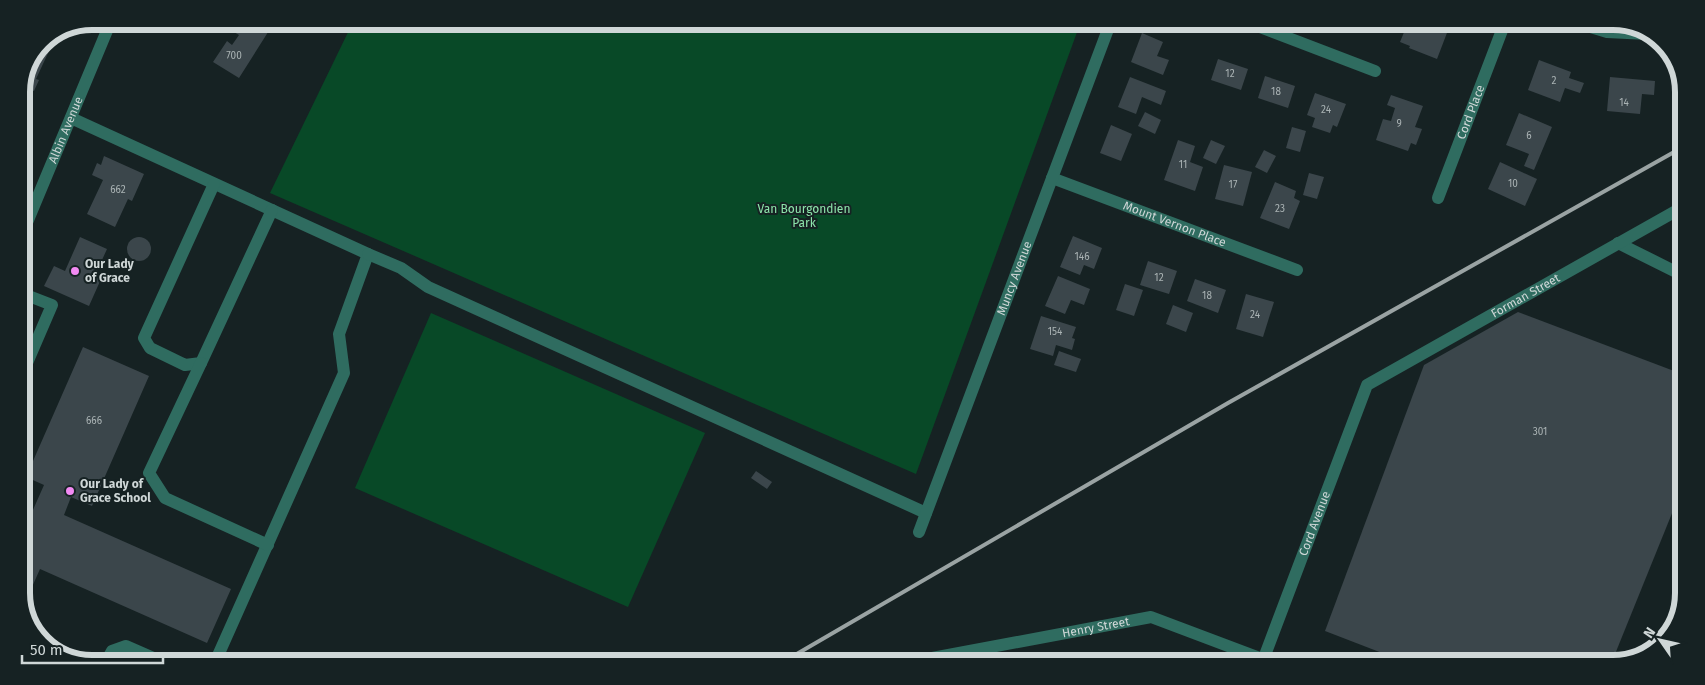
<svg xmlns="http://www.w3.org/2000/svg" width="1705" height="685" font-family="'Fira Sans',sans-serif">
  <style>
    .green { fill: #084927 }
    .building { fill: #3b464b }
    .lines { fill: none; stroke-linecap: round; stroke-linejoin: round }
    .minor { stroke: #2f6c60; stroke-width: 12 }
    .rail { stroke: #9aa3a3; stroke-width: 4 }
    .poi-dot { fill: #f28af3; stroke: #162223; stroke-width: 2 }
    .labels { text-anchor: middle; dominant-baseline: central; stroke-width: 4; stroke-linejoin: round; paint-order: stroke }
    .number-label { font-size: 10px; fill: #aab3b4 }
    .street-label { font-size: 12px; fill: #cfd7d7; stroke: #162223 }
    .park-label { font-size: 12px; fill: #8de4ab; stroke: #162223 }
    .poi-label { font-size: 12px; font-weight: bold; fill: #cfd7d7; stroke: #162223; text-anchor: start }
    .rim { fill: none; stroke: #cfd7d7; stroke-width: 6 }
  </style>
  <rect width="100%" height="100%" fill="#162223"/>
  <g class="green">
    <path d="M353,22L1080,24L916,474L270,193Z"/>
    <path d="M431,313L705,433L628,607L355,488Z"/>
  </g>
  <g class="building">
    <path d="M227,22H250L255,25L259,22L270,29L239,78L213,62L227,41L232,45L239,35L224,26Z"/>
    <path d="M1407,25H1450L1437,59L1409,48L1410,46L1400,42Z"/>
    <path d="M1142,33L1163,42L1157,56L1169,60L1163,75L1131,62Z"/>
    <path d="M40,47L49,51L36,79L39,80L34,91L22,86Z"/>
    <path d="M1218,59L1248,69L1241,90L1211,80Z"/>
    <path d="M1539,60L1571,72L1569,78L1584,83L1580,93L1565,88L1560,102L1528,90Z"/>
    <path d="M1265,76L1295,86L1288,108L1258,98Z"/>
    <path d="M1130,77L1166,91L1161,105L1142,97L1136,114L1118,107Z"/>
    <path d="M1610,77L1655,81L1654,95L1642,94L1640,114L1607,111Z"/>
    <path d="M1315,93L1346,104L1337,127L1333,125L1330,133L1312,127L1315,118L1307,115Z"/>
    <path d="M1391,95L1423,106L1415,127L1422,129L1416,145L1411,143L1408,151L1376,140L1383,119L1391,121L1395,108L1387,105Z"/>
    <path d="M21,104L30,107L21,126Z"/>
    <path d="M1145,112L1161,120L1155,134L1138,126Z"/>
    <path d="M1519,113L1552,127L1534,170L1524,166L1529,154L1506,145Z"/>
    <path d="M1111,125L1132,134L1121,161L1100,153Z"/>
    <path d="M1292,127L1306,131L1300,152L1286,148Z"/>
    <path d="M1178,140L1195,146L1190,162L1203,167L1195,191L1164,180Z"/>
    <path d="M1211,140L1225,146L1216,164L1203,158Z"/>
    <path d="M1264,150L1276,156L1267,173L1255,167Z"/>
    <path d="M104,156L144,174L132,201L128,199L115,227L87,214L103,180L92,175L97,163L101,165Z"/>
    <path d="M1500,162L1537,179L1525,206L1488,189Z"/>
    <path d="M1224,165L1252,172L1243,206L1215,199Z"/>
    <path d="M1309,173L1324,177L1317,199L1303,195Z"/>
    <path d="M1275,182L1296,191L1294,198L1300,201L1289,229L1260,218Z"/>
    <path d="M1073,236L1102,248L1094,269L1084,265L1080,275L1060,267Z"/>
    <path d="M80,237L107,249L97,271L99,272L97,277L101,279L89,306L44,286L54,266L65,271Z"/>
    <circle cx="139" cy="249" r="12"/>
    <path d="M1148,261L1177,271L1169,294L1140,285Z"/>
    <path d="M1058,276L1090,289L1084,305L1071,300L1065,314L1045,306Z"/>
    <path d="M1195,279L1226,290L1218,313L1187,301Z"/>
    <path d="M1125,284L1143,290L1134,316L1116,310Z"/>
    <path d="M1246,294L1274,302L1263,337L1236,329Z"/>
    <path d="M1173,305L1193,313L1186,332L1166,324Z"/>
    <path d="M1518,312L1682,374L1681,491L1611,664L1408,663L1325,631L1424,365Z"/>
    <path d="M1041,316L1076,327L1072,338L1075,339L1072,350L1056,345L1053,356L1030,349Z"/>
    <path d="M83,347L149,376L92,506L71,497L64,515L231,589L207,643L40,569L24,605L21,591L30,570L21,567V537L44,485L26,477Z"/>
    <path d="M1059,351L1081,359L1076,372L1054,365Z"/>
    <path d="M756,471L772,482L767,489L751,478Z"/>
    <path d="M35,633L74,650L69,660L36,636Z"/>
  </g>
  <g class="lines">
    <g class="minor">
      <path d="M1252,24L1375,71"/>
      <path d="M1584,25L1607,32L1648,34"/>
      <path d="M71,118L368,254L339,334L344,373L216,660"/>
      <path id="s1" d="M1052,178L1297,270"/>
      <path d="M214,184L144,338L150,348L185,365L201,363L272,210"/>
      <path id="s2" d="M1438,198L1504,25"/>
      <path id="s3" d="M21,237L111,21"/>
      <path d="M1618,243L1682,275"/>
      <path d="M368,254L401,268L428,287L926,513"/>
      <path d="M21,293L52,305L21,377"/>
      <path d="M201,363L149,473L165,498L268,545"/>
      <path id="s4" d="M919,532L1110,24"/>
      <path d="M107,660L112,651L126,646L158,660"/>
      <path id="s5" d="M911,662L1151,617L1273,663"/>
      <path id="s6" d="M1262,663L1367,385L1683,207"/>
    </g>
    <path class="rail" d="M783,662L1228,403L1683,147"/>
  </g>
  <g class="poi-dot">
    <circle cx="75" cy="271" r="5"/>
    <circle cx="70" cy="491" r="5"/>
  </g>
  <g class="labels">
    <g class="number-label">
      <text x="234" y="56">700</text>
      <text x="1230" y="74">12</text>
      <text x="1554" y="81">2</text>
      <text x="1276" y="92">18</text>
      <text x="1624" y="103">14</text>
      <text x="1326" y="110">24</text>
      <text x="1399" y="124">9</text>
      <text x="1529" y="136">6</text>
      <text x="1183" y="165">11</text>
      <text x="1513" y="184">10</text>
      <text x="1233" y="185">17</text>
      <text x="118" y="190">662</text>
      <text x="1280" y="209">23</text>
      <text x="1082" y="257">146</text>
      <text x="1159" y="278">12</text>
      <text x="1207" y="296">18</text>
      <text x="1255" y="315">24</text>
      <text x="1055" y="332">154</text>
      <text x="94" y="421">666</text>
      <text x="1540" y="432">301</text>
    </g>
    <g class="street-label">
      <text stroke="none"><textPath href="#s2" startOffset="92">Cord Place</textPath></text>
      <text stroke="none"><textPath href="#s3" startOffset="116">Albin Avenue</textPath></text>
      <text stroke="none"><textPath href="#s1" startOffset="131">Mount Vernon Place</textPath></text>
      <text stroke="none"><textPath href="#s4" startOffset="271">Muncy Avenue</textPath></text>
      <text stroke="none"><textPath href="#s6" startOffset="479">Forman Street</textPath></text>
      <text stroke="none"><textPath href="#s6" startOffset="149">Cord Avenue</textPath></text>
      <text stroke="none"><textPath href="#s5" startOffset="188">Henry Street</textPath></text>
    </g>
    <g class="park-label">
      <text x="804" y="209">Van Bourgondien<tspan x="804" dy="14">Park</tspan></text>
    </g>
    <g class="poi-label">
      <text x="85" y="264">Our Lady<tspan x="85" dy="14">of Grace</tspan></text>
      <text x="80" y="484">Our Lady of<tspan x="80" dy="14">Grace School</tspan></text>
    </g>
  </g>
  <path d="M0 0H1705V685H0ZM92 30H1613A62 62 0 0 1 1675 92V593A62 62 0 0 1 1613 655H92A62 62 0 0 1 30 593V92A62 62 0 0 1 92 30Z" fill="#162223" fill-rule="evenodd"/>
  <path class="rim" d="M92 30H1613A62 62 0 0 1 1675 92V593A62 62 0 0 1 1613 655H92A62 62 0 0 1 30 593V92A62 62 0 0 1 92 30Z"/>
  <g transform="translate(1660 640) rotate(304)" stroke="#162223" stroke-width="4" paint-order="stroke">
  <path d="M0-4L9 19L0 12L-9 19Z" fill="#cfd7d7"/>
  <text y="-8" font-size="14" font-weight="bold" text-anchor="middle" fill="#cfd7d7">N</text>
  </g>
  <path d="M22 655v8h141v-8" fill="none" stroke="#cfd7d7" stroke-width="2.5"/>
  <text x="30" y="655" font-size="15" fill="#cfd7d7" stroke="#162223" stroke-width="4" paint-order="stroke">50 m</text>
</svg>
